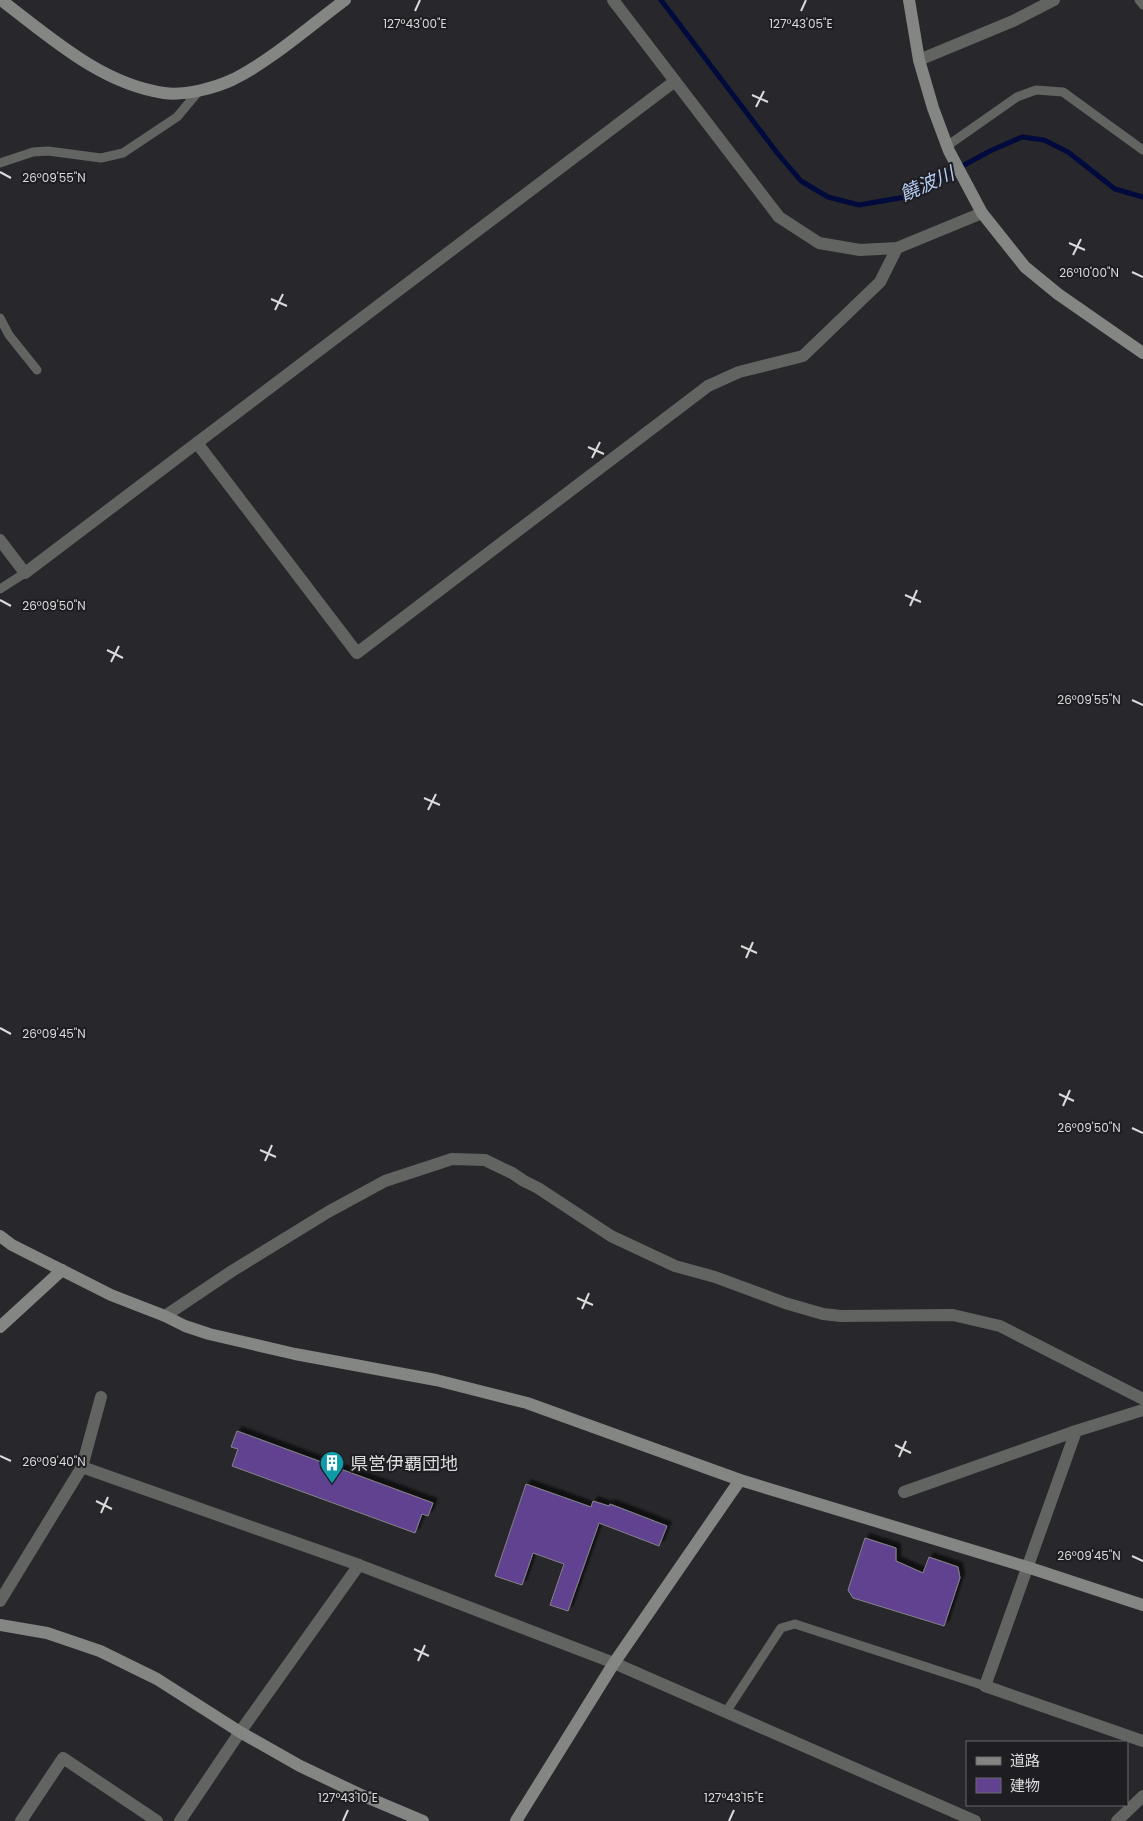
<svg xmlns="http://www.w3.org/2000/svg" width="1143" height="1821" font-family="Poppins,'Noto Sans JP',sans-serif">
  <style>
    .lines { fill: none; stroke-linecap: round; stroke-linejoin: round }
    .stream { stroke: #000a3c; stroke-width: 5 }
    .building { fill: #604290; stroke: #858489; filter: url(#shadow) }
    .lane { stroke: #626462; stroke-width: 9 }
    .street { stroke: #626462; stroke-width: 12 }
    .secondary { stroke: #838683; stroke-width: 12 }
    .ticks { fill: none; stroke: #dbdadd; stroke-width: 2 }
    .labels { text-anchor: middle; dominant-baseline: central; stroke-width: 4; stroke-linejoin: round; paint-order: stroke }
    .poi-label { font-size: 18px; fill: #dbdadd; stroke: #1e1d21; text-anchor: start }
    .water-label { font-size: 19px; font-style: italic; fill: #b3cbf3; stroke: #1e1d21 }
    .ticks-label { font-size: 12px; text-anchor: middle; fill: #dbdadd; stroke: #1e1d21; stroke-width: 4; stroke-linejoin: round; paint-order: stroke }
  </style>
  <defs>
    <filter id="shadow"><feDropShadow dx="4.5" dy="-4.5" stdDeviation="1" flood-color="#0009"/></filter>
  </defs>
  <rect width="100%" height="100%" fill="#28272b"/>
  <g class="lines">
    <path class="stream" d="M661,0L778,154L801,181L828,197L859,205L905,197L990,151L1022,137L1044,140L1068,152L1115,189L1143,197"/>
  </g>
  <g class="building">
    <path d="M237,1431L433,1503L428,1516L422,1514L415,1533L232,1466L238,1449L231,1447Z"/>
    <path d="M526,1484L591,1507L593,1501L609,1506L610,1504L667,1526L659,1546L599,1523L568,1611L550,1605L564,1564L533,1553L522,1585L495,1576Z"/>
    <path d="M865,1538L896,1548V1561L923,1573L929,1557L958,1567L960,1578L944,1626L853,1598L848,1590Z"/>
  </g>
  <g class="lines">
    <g class="lane">
      <path d="M1139,0L1143,5"/>
      <path d="M947,146L1017,97L1036,90L1063,92L1143,150"/>
      <path d="M0,163L33,152L48,151L101,158L123,153L177,117L198,92"/>
      <path d="M0,318L9,335L37,370"/>
      <path d="M0,589L25,573"/>
      <path d="M726,1712L781,1628L795,1624L985,1686"/>
    </g>
    <g class="street">
      <path d="M613,0L779,217L819,243L860,250L897,248L982,213"/>
      <path d="M919,60L1013,21L1054,0"/>
      <path d="M197,443L357,653L708,386L739,372L803,356L880,282L897,248"/>
      <path d="M0,540L25,573L675,81"/>
      <path d="M165,1316L232,1271L328,1212L385,1181L452,1159L485,1160L512,1173L524,1181L538,1188L611,1236L675,1266L715,1277L785,1303L823,1314L841,1316L953,1315L1000,1326L1143,1399"/>
      <path d="M1143,1410L1076,1431L985,1686L1143,1741"/>
      <path d="M82,1467L359,1565L614,1663L975,1821"/>
      <path d="M904,1492L1076,1431"/>
      <path d="M0,1601L82,1467L101,1397"/>
      <path d="M21,1821L63,1758L157,1821"/>
      <path d="M180,1821L240,1732L359,1565"/>
      <path d="M1117,1821L1143,1796"/>
    </g>
    <g class="secondary">
      <path d="M1,0C50,37 101,84 164,93C185,96 215,88 234,79C273,59 310,26 345,0"/>
      <path d="M909,0L919,60L933,108L949,151L982,213L1025,267L1058,294L1143,353"/>
      <path d="M0,1236L12,1245L111,1295L165,1316L185,1326L209,1334L295,1354L436,1380L527,1403L740,1480L1027,1567L1143,1605"/>
      <path d="M0,1327L62,1270"/>
      <path d="M0,1625L47,1633L100,1651L157,1679L240,1732L300,1766L359,1794L423,1821"/>
      <path d="M516,1821L614,1663L740,1480"/>
    </g>
  </g>
  <path class="ticks" d="M415,11L420,0M801,11L806,0M752,95L768,102M756,107L764,91M0,172L11,178M1069,243L1085,250M1073,255L1081,239M1132,272L1143,277M271,299L287,306M275,310L283,294M588,447L604,454M592,458L600,442M905,595L921,602M0,600L11,606M910,606L917,590M107,650L123,658M111,662L119,646M1132,700L1143,705M424,798L440,805M428,810L436,794M741,946L757,953M746,958L753,942M0,1028L11,1034M1059,1094L1074,1101M1063,1106L1070,1090M1132,1128L1143,1133M260,1150L276,1157M265,1161L272,1145M577,1298L593,1305M582,1309L589,1293M895,1445L911,1453M0,1456L11,1461M899,1457L906,1441M96,1501L112,1509M101,1513L108,1497M1132,1556L1143,1561M414,1649L429,1656M418,1661L425,1645M343,1821L348,1810M729,1821L734,1810"/>
  <defs>
    <symbol id="building-pin" viewBox="-11 -11 22 30"><path d="M0 17L-7.5 6A9.5 9.5 0 1 1 7.5 6Z" fill="#0f9aa8" stroke="#1e1d21"/><path d="M-4-6H4V6H1V3H-1V6H-4ZM-2.5-4.3h1.7v1.8h-1.7ZM.8-4.3h1.7v1.8H.8ZM-2.5-1h1.7V.8h-1.7ZM.8-1h1.7V.8H.8Z" fill="#fff"/></symbol>
  </defs>
  <g fill-rule="evenodd">
    <use href="#building-pin" x="318" y="1449" width="28" height="38"/>
  </g>
  <g class="labels">
    <g class="poi-label">
      <text x="350" y="1463">県営伊覇団地</text>
    </g>
    <g class="water-label">
      <text transform="translate(927 184) rotate(-24)">饒波川</text>
    </g>
  </g>
  <g class="ticks-label">
    <text x="415" y="28">127°43'00"E</text>
    <text x="801" y="28">127°43'05"E</text>
    <text x="54" y="182">26°09'55"N</text>
    <text x="1089" y="277">26°10'00"N</text>
    <text x="54" y="610">26°09'50"N</text>
    <text x="1089" y="704">26°09'55"N</text>
    <text x="54" y="1038">26°09'45"N</text>
    <text x="1089" y="1132">26°09'50"N</text>
    <text x="54" y="1466">26°09'40"N</text>
    <text x="1089" y="1560">26°09'45"N</text>
    <text x="348" y="1802">127°43'10"E</text>
    <text x="734" y="1802">127°43'15"E</text>
  </g>
  <rect x="966" y="1741" width="162" height="65" fill="#1e1d21" stroke="#6a696c"/>
  <rect x="976" y="1757" width="25" height="8" fill="#838683" stroke="#6a696c"/>
  <text x="1010" y="1766" font-size="15" fill="#dbdadd">道路</text>
  <rect x="976" y="1778" width="25" height="15" fill="#604290" stroke="#6a696c"/>
  <text x="1010" y="1791" font-size="15" fill="#dbdadd">建物</text>
</svg>
